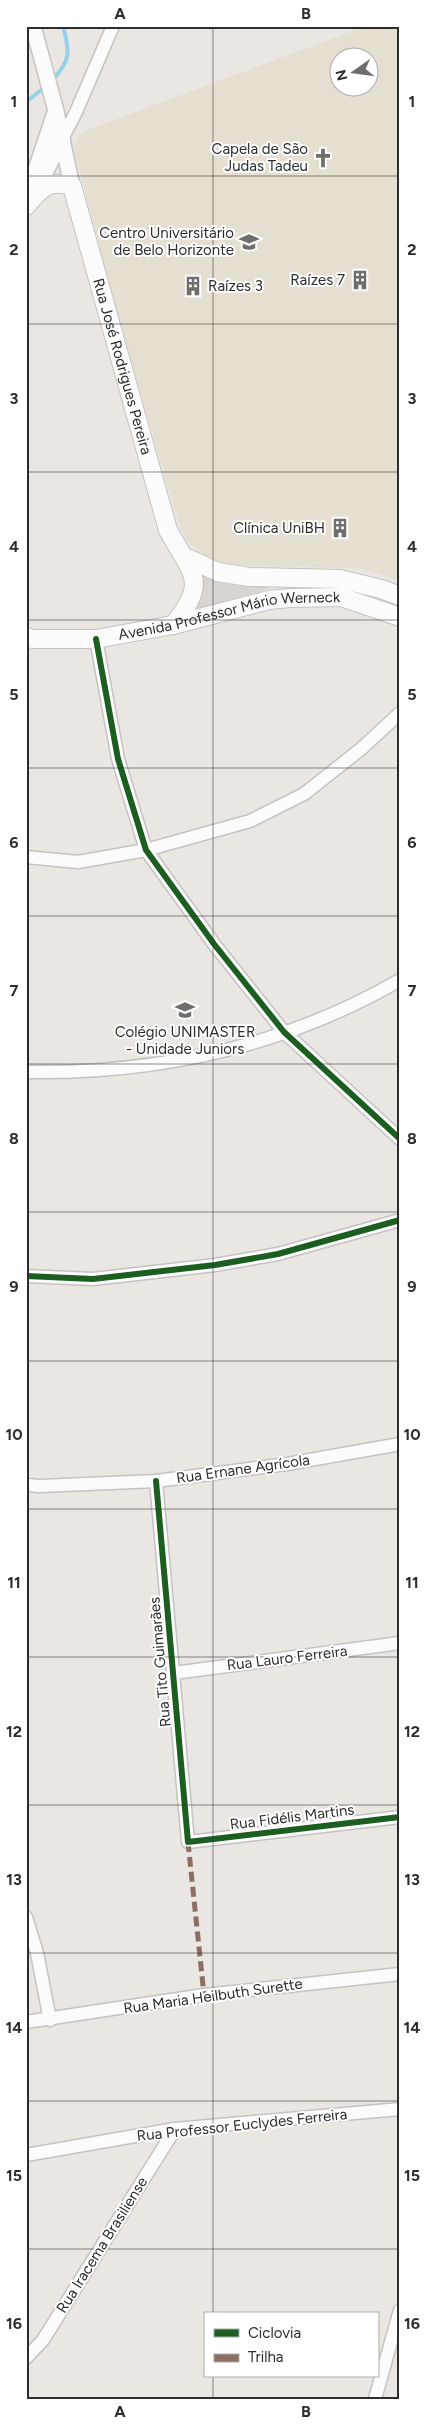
<svg xmlns="http://www.w3.org/2000/svg" width="426" height="2425" font-family="Figtree,sans-serif">
  <style>
    .education { fill: #e4dfd1; fill-rule: evenodd }
    .plaza { fill: #d8d5d1 }
    .lines { fill: none; stroke-linecap: round; stroke-linejoin: round }
    .stream { stroke: #98d0ea; stroke-width: 4 }
    .minor-casing { stroke: #c4c3c3; stroke-width: 15 }
    .tertiary-casing { stroke: #c4c3c3; stroke-width: 18 }
    .secondary-casing { stroke: #c4c3c3; stroke-width: 20 }
    .minor { stroke: #fcfbfb; stroke-width: 12 }
    .tertiary { stroke: #fcfbfb; stroke-width: 15 }
    .secondary { stroke: #fcfbfb; stroke-width: 18 }
    .quiet { stroke: #8d6e63; stroke-width: 5; stroke-dasharray: 10 5; stroke-linecap: butt }
    .cycleway-casing { stroke: #fff; stroke-width: 9 }
    .cycleway { stroke: #1b5e20; stroke-width: 6 }
    .grid { fill: none; stroke: #2d2d2d; stroke-width: 1; stroke-opacity: 0.55 }
    .labels { text-anchor: middle; dominant-baseline: central; stroke-width: 4; stroke-linejoin: round; paint-order: stroke }
    .poi-label { font-size: 15px; fill: #2d2d2d; stroke: #fff; text-anchor: end }
    .street-label { font-size: 15px; fill: #2d2d2d; stroke: #fff }
    .neatline { fill: none; stroke: #2d2d2d; stroke-width: 2 }
    .grid-label { font-size: 16px; text-anchor: middle; font-weight: bold; fill: #2d2d2d }
  </style>
  <rect width="100%" height="100%" fill="#eae7e2"/>
  <path class="education" d="M366,26H400V581L364,569L225,565L209,559L188,542L179,524L121,326L76,158L74,146L82,132ZM338,58H368V88H338Z"/>
  <path class="plaza" d="M196,565L216,576L270,588L188,615Z"/>
  <g class="lines">
    <g class="stream">
      <path d="M52,80C71,61 70,52 63,26"/>
      <path d="M26,102L45,87"/>
    </g>
    <defs>
      <g id="minor">
        <path d="M62,139L76,112L113,26"/>
        <path d="M96,639L118,759L146,850L214,944L284,1032L400,1139"/>
        <path d="M26,857L78,862L146,850L250,821L304,794L361,749L400,713"/>
        <path d="M26,1072C159,1074 284,1047 400,980"/>
        <path d="M26,1276L93,1279L215,1265L278,1254L400,1220"/>
        <path d="M156,1481L188,1842L400,1817"/>
        <path d="M26,1485L40,1486L156,1481L287,1464L400,1444"/>
        <path d="M174,1673L400,1643"/>
        <path d="M26,1917L37,1953L50,2020"/>
        <path d="M26,2022L204,1995L400,1974"/>
        <path d="M26,2155L175,2129L400,2109"/>
        <path d="M26,2358L43,2340L175,2129"/>
        <path d="M375,2399L400,2310"/>
      </g>
      <g id="tertiary">
        <path d="M33,26L56,111L72,186"/>
        <path d="M39,185L62,139"/>
        <path d="M26,199L55,113"/>
      </g>
      <g id="secondary">
        <path id="s1" d="M26,206C42,188 48,179 72,186L168,530C191,573 210,581 173,625"/>
        <path d="M185,557L218,572L249,577L340,579L381,589L400,596"/>
        <path id="s2" d="M26,637L33,639H96L173,625L269,600L290,598L341,597L400,617"/>
      </g>
    </defs>
    <use href="#minor" class="minor-casing"/>
    <use href="#tertiary" class="tertiary-casing"/>
    <use href="#secondary" class="secondary-casing"/>
    <use href="#minor" class="minor"/>
    <use href="#tertiary" class="tertiary"/>
    <use href="#secondary" class="secondary"/>
    <path class="quiet" d="M188,1842L204,1995"/>
    <defs>
      <g id="cycleway">
        <path d="M96,639L118,759L146,850L214,944L284,1032L400,1139"/>
        <path d="M26,1276L93,1279L215,1265L278,1254L400,1220"/>
        <path d="M156,1481L188,1842L400,1817"/>
      </g>
    </defs>
    <use href="#cycleway" class="cycleway-casing"/>
    <use href="#cycleway" class="cycleway"/>
  </g>
  <path class="grid" d="M213,26V2314M26,176H400M26,324H400M26,472H400M26,620H400M26,768H400M26,916H400M26,1064H400M26,1212H400M26,1361H400M26,1509H400M26,1657H400M26,1805H400M26,1953H400M26,2101H400M26,2249H400M213,2376V2399"/>
  <defs>
    <symbol id="church-bare" viewBox="-9 -9 18 18"><path d="M-1.2-6h2.4v3.5h3.3v2.4h-3.3V6h-2.4V-.1h-3.3v-2.4h3.3Z" fill="#6f6e6c" stroke="#fff" stroke-width="2.5" paint-order="stroke"/></symbol>
    <symbol id="university-bare" viewBox="-9 -9 18 18"><path d="M0-5L7-2L0 1L-7-2ZM-4 1L0 2.5L4 1V4Q0 6-4 4Z" fill="#6f6e6c" stroke="#fff" stroke-width="2.5" paint-order="stroke"/></symbol>
    <symbol id="building-bare" viewBox="-9 -9 18 18"><path d="M-4-6H4V6H1V3H-1V6H-4ZM-2.5-4.3h1.7v1.8h-1.7ZM.8-4.3h1.7v1.8H.8ZM-2.5-1h1.7V.8h-1.7ZM.8-1h1.7V.8H.8Z" fill="#6f6e6c" stroke="#fff" stroke-width="2.5" paint-order="stroke"/></symbol>
    <symbol id="school-bare" viewBox="-9 -9 18 18"><path d="M0-5L7-2L0 1L-7-2ZM-4 1L0 2.5L4 1V4Q0 6-4 4Z" fill="#6f6e6c" stroke="#fff" stroke-width="2.5" paint-order="stroke"/></symbol>
  </defs>
  <g fill-rule="evenodd">
    <use href="#church-bare" x="309" y="144" width="28" height="28"/>
    <use href="#university-bare" x="235" y="228" width="28" height="28"/>
    <use href="#building-bare" x="346" y="266" width="28" height="28"/>
    <use href="#building-bare" x="179" y="272" width="28" height="28"/>
    <use href="#building-bare" x="326" y="514" width="28" height="28"/>
    <use href="#school-bare" x="171" y="996" width="28" height="28"/>
  </g>
  <g class="labels">
    <g class="poi-label">
      <text x="308" y="149">Capela de São<tspan x="308" dy="17">Judas Tadeu</tspan></text>
      <text x="234" y="233">Centro Universitário<tspan x="234" dy="17">de Belo Horizonte</tspan></text>
      <text x="345" y="280">Raízes 7</text>
      <text x="208" y="286" text-anchor="start">Raízes 3</text>
      <text x="325" y="528">Clínica UniBH</text>
      <text x="185" y="1032" text-anchor="middle">Colégio UNIMASTER<tspan x="185" dy="17">- Unidade Juniors</tspan></text>
    </g>
    <g class="street-label">
      <text stroke="none"><textPath href="#s1" startOffset="242">Rua José Rodrigues Pereira</textPath></text>
      <text stroke="none"><textPath href="#s2" startOffset="206">Avenida Professor Mário Werneck</textPath></text>
      <text transform="translate(243 1469) rotate(-8)">Rua Ernane Agrícola</text>
      <text transform="translate(287 1658) rotate(-7)">Rua Lauro Ferreira</text>
      <text transform="translate(160 1662) rotate(-95)">Rua Tito Guimarães</text>
      <text transform="translate(292 1817) rotate(-7)">Rua Fidélis Martins</text>
      <text transform="translate(213 1996) rotate(-8)">Rua Maria Heilbuth Surette</text>
      <text transform="translate(242 2125) rotate(-6)">Rua Professor Euclydes Ferreira</text>
      <text transform="translate(102 2245) rotate(-58)">Rua Iracema Brasiliense</text>
    </g>
  </g>
  <rect width="426" height="2425" fill="none" stroke="#ffffff" stroke-width="55"/>
  <rect x="204" y="2312" width="175" height="65" fill="#ffffff" stroke="#ababab"/>
  <rect x="214" y="2329" width="25" height="8" fill="#1b5e20" stroke="#ababab"/>
  <text x="248" y="2338" font-size="15" fill="#2d2d2d">Ciclovia</text>
  <rect x="214" y="2354" width="25" height="8" fill="#8d6e63" stroke="#ababab"/>
  <text x="248" y="2362" font-size="15" fill="#2d2d2d">Trilha</text>
  <g transform="translate(354 72) rotate(256)"><circle r="24" fill="#ffffff" stroke="#ababab"/>
  <path d="M0-4L9 19L0 12L-9 19Z" fill="#6f6e6c"/>
  <text y="-8" font-size="14" font-weight="bold" text-anchor="middle" fill="#2d2d2d">N</text>
  </g>
  <rect x="28" y="28" width="370" height="2370" class="neatline"/>
  <g class="grid-label">
    <text x="120" y="19">A</text>
    <text x="306" y="19">B</text>
    <text x="14" y="107">1</text>
    <text x="412" y="107">1</text>
    <text x="14" y="255">2</text>
    <text x="412" y="255">2</text>
    <text x="14" y="404">3</text>
    <text x="412" y="404">3</text>
    <text x="14" y="552">4</text>
    <text x="412" y="552">4</text>
    <text x="14" y="700">5</text>
    <text x="412" y="700">5</text>
    <text x="14" y="848">6</text>
    <text x="412" y="848">6</text>
    <text x="14" y="996">7</text>
    <text x="412" y="996">7</text>
    <text x="14" y="1144">8</text>
    <text x="412" y="1144">8</text>
    <text x="14" y="1292">9</text>
    <text x="412" y="1292">9</text>
    <text x="14" y="1440">10</text>
    <text x="412" y="1440">10</text>
    <text x="14" y="1588">11</text>
    <text x="412" y="1588">11</text>
    <text x="14" y="1737">12</text>
    <text x="412" y="1737">12</text>
    <text x="14" y="1885">13</text>
    <text x="412" y="1885">13</text>
    <text x="14" y="2033">14</text>
    <text x="412" y="2033">14</text>
    <text x="14" y="2181">15</text>
    <text x="412" y="2181">15</text>
    <text x="14" y="2329">16</text>
    <text x="412" y="2329">16</text>
    <text x="120" y="2417">A</text>
    <text x="306" y="2417">B</text>
  </g>
</svg>
